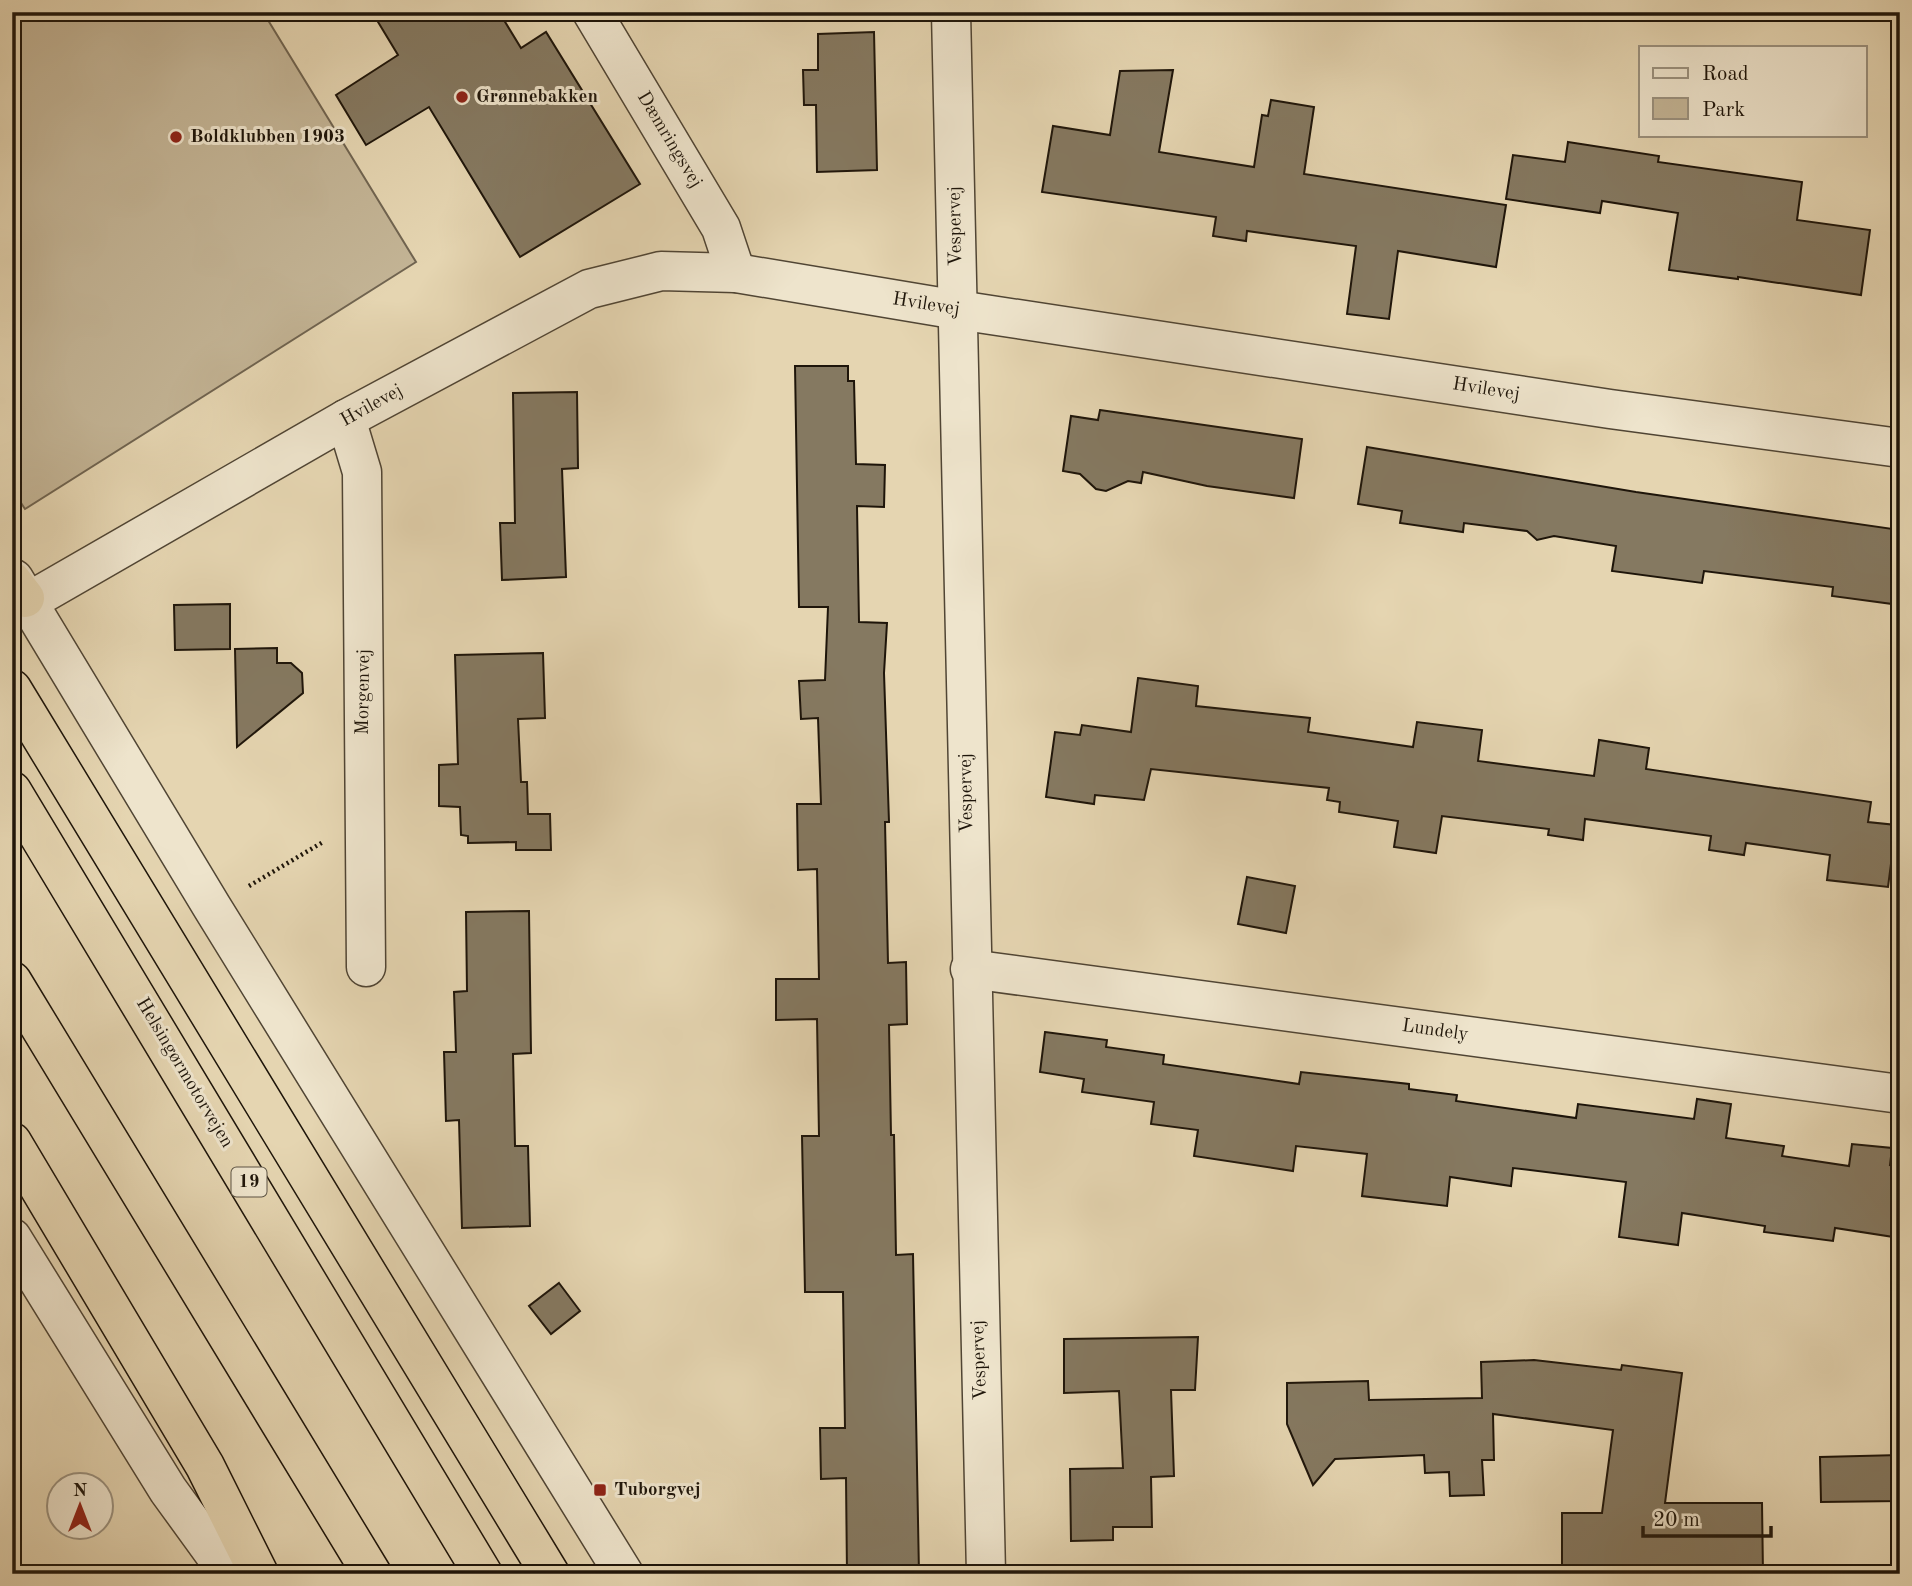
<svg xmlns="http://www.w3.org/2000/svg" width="1912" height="1586" font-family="'Old Standard TT',serif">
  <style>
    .green { fill: #c3b495; stroke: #706450; stroke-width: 2 }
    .building { fill: #857961; stroke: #1e150a; stroke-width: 2 }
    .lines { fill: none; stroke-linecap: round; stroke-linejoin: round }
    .minor-casing { stroke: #504534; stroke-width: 41 }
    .highway-casing { stroke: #1e150a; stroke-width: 41 }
    .path { stroke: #1e150a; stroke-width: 4.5; stroke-dasharray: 2 3.5; stroke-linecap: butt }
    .minor { stroke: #eee4cc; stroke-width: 38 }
    .highway { stroke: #e5d5b1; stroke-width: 38 }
    .poi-dot { fill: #8f2418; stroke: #eee4cc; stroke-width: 2.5 }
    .labels { text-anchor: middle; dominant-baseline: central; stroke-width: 6; stroke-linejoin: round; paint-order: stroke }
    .shield { fill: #eee4cc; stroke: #5c5344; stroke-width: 2 }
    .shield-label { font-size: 18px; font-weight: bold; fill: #1e150a }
    .poi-label { font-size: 19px; font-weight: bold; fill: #1e150a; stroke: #eee4cc; text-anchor: start }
    .street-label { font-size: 19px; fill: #1e150a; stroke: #eee4cc }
  </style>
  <rect width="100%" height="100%" fill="#e5d5b1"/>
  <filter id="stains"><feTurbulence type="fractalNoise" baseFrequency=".00286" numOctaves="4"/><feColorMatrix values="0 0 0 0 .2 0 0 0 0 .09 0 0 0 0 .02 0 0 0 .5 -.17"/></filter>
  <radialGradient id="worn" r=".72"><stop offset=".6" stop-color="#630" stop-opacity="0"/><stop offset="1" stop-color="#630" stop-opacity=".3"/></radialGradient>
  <path class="green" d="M12,12H263L416,262L25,509L12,489Z"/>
  <g class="building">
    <path d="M372,12H499L521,48L546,32L640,184L520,257L429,107L366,145L336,95L398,55Z"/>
    <path d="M874,32L877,170L817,172L816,105H804L803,70H818V34Z"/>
    <path d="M1173,70L1159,152L1254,167L1262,115L1268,116L1271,100L1314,107L1304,174L1506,205L1496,267L1398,251L1389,319L1347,314L1356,246L1247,231L1246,241L1213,236L1216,217L1042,192L1053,126L1110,135L1120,71Z"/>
    <path d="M1568,142L1659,156L1658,162L1802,182L1797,220L1870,230L1861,295L1738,277V279L1669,270L1678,213L1602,201L1600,213L1506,199L1513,155L1565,162Z"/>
    <path d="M795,366H848V381H854L856,464L885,465L884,507L857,506L859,622L887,623L884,673L889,822H885L888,963L906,962L907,1024L889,1025L891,1135H894L896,1255L913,1254L919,1574H847L846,1478L821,1479L820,1428H845L843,1292H805L802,1136H819L817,1019L776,1020V979H819L817,869L798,870L797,804H821L818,718L801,719L799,681L825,680L828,607H799Z"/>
    <path d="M577,392L578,468L562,469L566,577L502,580L500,523H515L513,393Z"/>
    <path d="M1100,410L1302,439L1294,498L1207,486L1143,472L1141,483L1128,481L1106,491L1096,489L1080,474L1063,471L1071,416L1098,420Z"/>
    <path d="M1367,447L1636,492L1900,530V605L1832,596L1833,587L1704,571L1702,583L1612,571L1616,546L1554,536L1537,540L1527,531L1464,523L1463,532L1400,523L1402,511L1358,504Z"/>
    <path d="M230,604V649L175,650L174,605Z"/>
    <path d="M277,648V663H291L302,673L303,693L237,747L235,649Z"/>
    <path d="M543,653L545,718L518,719L521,782H527L528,814H550L551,850H516V842L468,843V836L461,835L460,807L439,806V765L458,764L455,655Z"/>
    <path d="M1138,678L1198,686L1196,706L1310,718L1308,732L1413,747L1417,722L1482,730L1478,761L1594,776L1599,740L1649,748L1646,769L1871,802L1868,822L1896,825L1888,887L1827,880L1830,855L1746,843L1744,855L1709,850L1711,836L1585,819L1583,840L1548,835L1549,829L1442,816L1436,853L1394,847L1398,821L1339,812L1340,802L1327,800L1329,788L1151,769L1144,800L1095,795L1094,804L1046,797L1055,732L1080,735L1082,725L1131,732Z"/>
    <path d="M1247,877L1295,886L1286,933L1238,924Z"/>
    <path d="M529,911L531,1053L513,1054L515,1146H528L530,1226L462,1228L459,1120L446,1121L444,1052H456L454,992L467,991L466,912Z"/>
    <path d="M1045,1032L1107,1040L1106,1047L1164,1055L1163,1064L1299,1084L1301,1072L1409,1084V1089L1457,1095L1456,1101L1576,1118L1578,1104L1694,1119L1697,1099L1731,1104L1726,1138L1784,1146L1782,1156L1849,1166L1852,1144L1892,1148L1890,1165L1900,1166V1238L1835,1228L1833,1241L1764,1232L1765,1226L1682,1213L1678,1245L1619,1237L1626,1182L1513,1168L1511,1186L1450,1177L1447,1206L1362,1196L1367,1154L1296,1146L1293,1171L1194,1156L1198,1130L1151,1124L1154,1102L1082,1092L1084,1079L1040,1072Z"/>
    <path d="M559,1283L580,1311L551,1334L529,1306Z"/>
    <path d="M1198,1337L1195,1390H1171L1174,1476L1151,1477L1152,1527H1113V1540L1071,1541L1070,1469L1123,1468L1119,1391L1064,1393V1339Z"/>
    <path d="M1534,1360L1621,1370L1622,1365L1682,1373L1665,1503H1762L1763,1574H1562V1513H1602L1613,1430L1493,1414L1494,1460H1482L1484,1495L1450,1496L1449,1472L1425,1473L1424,1455L1335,1459L1313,1485L1287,1424V1383L1368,1381L1369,1400L1482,1398L1481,1362Z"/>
    <path d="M1900,1455V1501L1821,1502L1820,1457Z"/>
  </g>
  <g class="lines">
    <defs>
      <g id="minor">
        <path d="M592,12L721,228L736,273"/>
        <path d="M951,12L986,1574"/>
        <path d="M346,419L362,472L366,967"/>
        <path d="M14,579L212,907L624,1574"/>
        <path d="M28,602L346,419L589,289L661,271L736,273L958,310L1610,409L1900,448"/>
        <path d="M970,969L1900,1094"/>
        <path d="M12,1238L168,1490L229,1574"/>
      </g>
      <g id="highway">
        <path d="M12,581L25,598"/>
        <path d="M12,689L550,1574"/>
        <path d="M12,791L483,1574"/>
        <path d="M12,981L372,1574"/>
        <path d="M12,1142L205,1466L259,1574"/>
      </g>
    </defs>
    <use href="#minor" class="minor-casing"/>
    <use href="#highway" class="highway-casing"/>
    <path class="path" d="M249,886L323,842"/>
    <use href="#minor" class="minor"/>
    <use href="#highway" class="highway"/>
  </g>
  <g class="poi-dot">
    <circle cx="462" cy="97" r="7"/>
    <circle cx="176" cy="137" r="7"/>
    <rect x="593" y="1483" width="14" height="14" rx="3.5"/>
  </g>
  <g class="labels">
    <rect class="shield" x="231.5" y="1167.5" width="35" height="29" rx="5"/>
    <g class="shield-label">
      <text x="249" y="1182">19</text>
    </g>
    <g class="poi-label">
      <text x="476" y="97">Grønnebakken</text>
      <text x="190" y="137">Boldklubben 1903</text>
      <text x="614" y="1490">Tuborgvej</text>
    </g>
    <g class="street-label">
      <text transform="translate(669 140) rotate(59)">Dæmringsvej</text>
      <text transform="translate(956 226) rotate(-91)">Vespervej</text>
      <text transform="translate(926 305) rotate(9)">Hvilevej</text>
      <text transform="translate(1486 390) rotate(9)">Hvilevej</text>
      <text transform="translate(372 406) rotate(-29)">Hvilevej</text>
      <text transform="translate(364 692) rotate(-89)">Morgenvej</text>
      <text transform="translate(967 793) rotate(-91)">Vespervej</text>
      <text transform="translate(1435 1031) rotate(8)">Lundely</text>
      <text transform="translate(184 1073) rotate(59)">Helsingørmotorvejen</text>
      <text transform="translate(980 1360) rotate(-92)">Vespervej</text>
    </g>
  </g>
  <rect width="1912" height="1586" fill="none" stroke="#e5d5b1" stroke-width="42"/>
  <rect x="14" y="14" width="1884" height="1558" fill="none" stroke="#1e150a" stroke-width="3.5"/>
  <rect x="21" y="21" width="1870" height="1544" fill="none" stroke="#1e150a" stroke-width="2"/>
  <rect x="1639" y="46" width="228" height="91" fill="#eee4cc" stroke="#9b917e" stroke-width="2"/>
  <rect x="1653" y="68" width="35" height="10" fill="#eee4cc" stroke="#9b917e" stroke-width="2"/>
  <text x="1702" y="80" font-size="21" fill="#1e150a">Road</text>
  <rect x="1653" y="98" width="35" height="21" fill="#c3b495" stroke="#9b917e" stroke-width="2"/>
  <text x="1702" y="116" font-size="21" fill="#1e150a">Park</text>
  <g transform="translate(80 1506)"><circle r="33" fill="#eee4cc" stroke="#9b917e" stroke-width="2"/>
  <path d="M0-5L12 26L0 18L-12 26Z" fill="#8f2418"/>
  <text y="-10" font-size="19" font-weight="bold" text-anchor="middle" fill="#1e150a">N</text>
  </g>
  <path d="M1643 1526v10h128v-10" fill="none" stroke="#1e150a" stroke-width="3.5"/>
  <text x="1653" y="1526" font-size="21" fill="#1e150a" stroke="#eee4cc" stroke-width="5" paint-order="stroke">20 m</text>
  <rect width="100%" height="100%" filter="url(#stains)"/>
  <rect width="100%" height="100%" fill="url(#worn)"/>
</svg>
